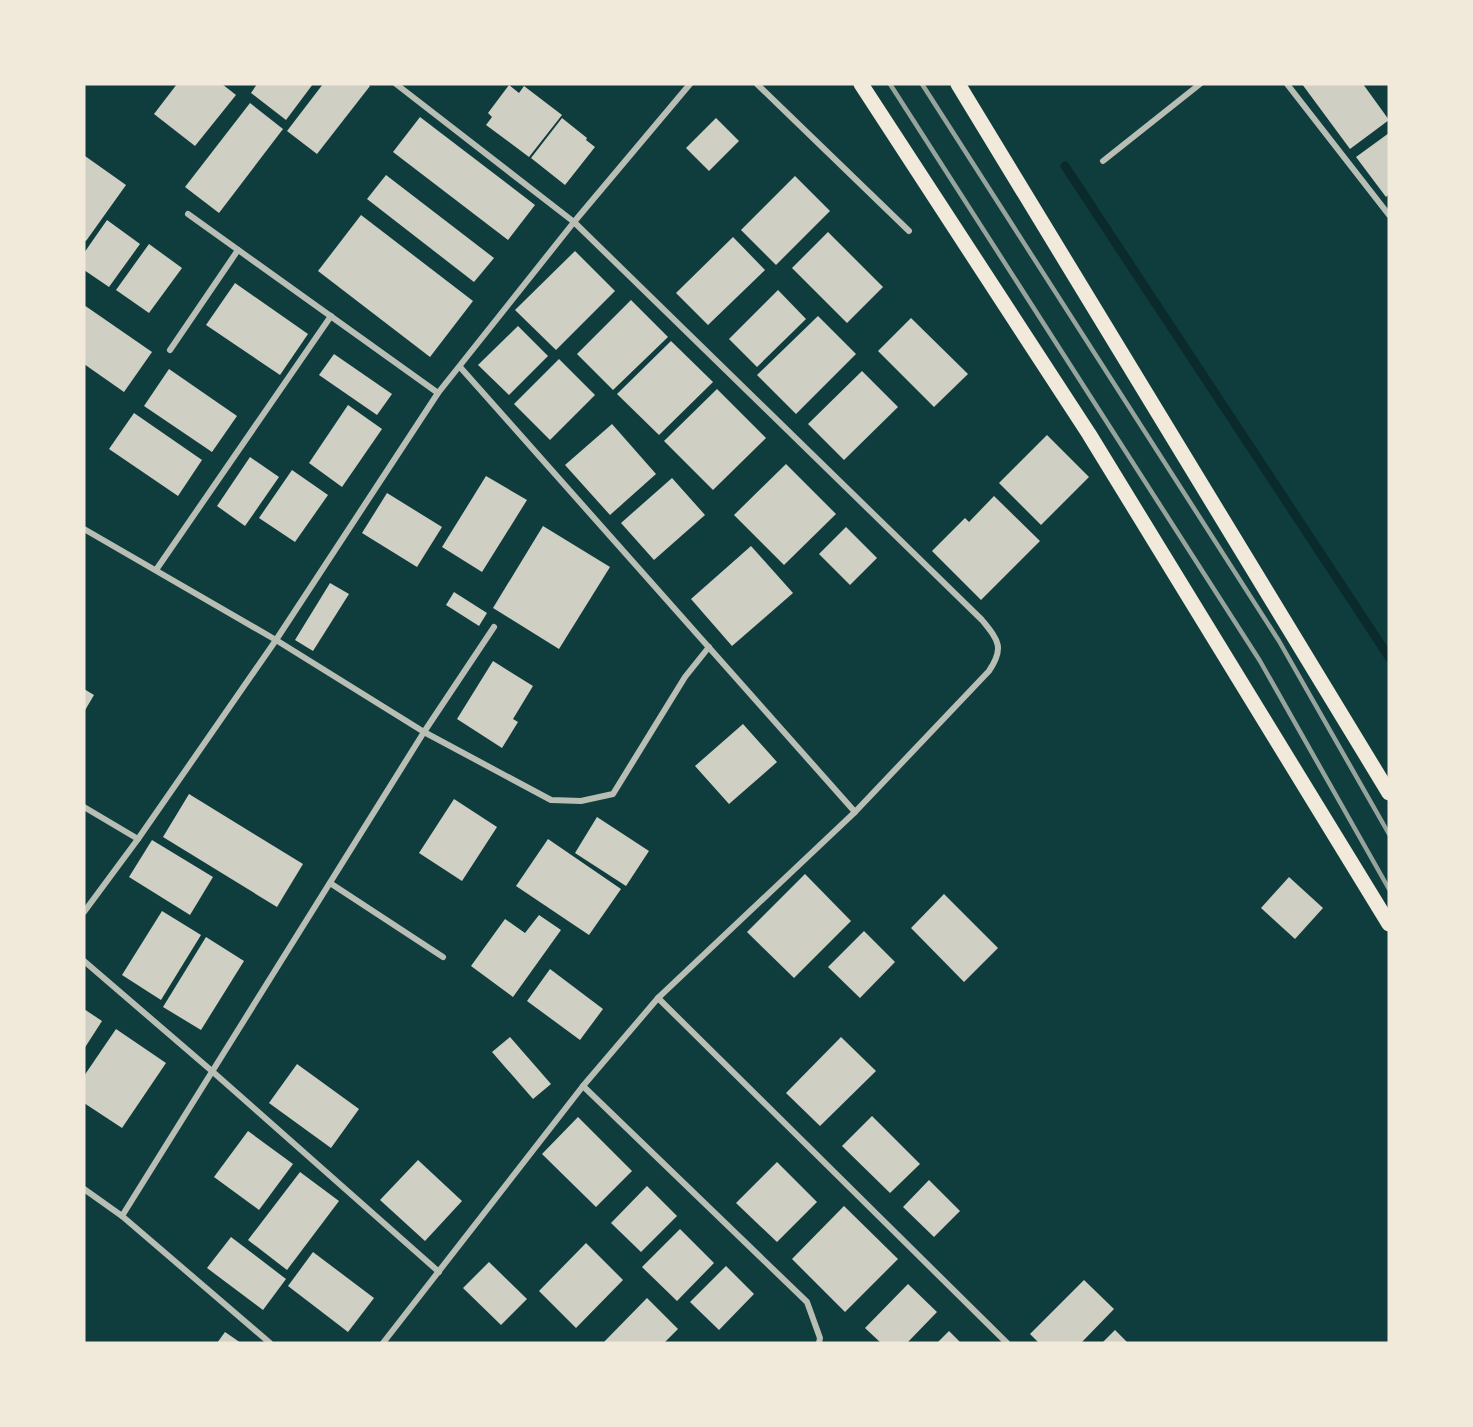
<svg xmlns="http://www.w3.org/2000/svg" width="1473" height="1427" font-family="Raleway,sans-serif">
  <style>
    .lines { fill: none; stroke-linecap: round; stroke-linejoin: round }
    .stream { stroke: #0a2a2b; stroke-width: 9 }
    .building { fill: #cfcfc3 }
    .minor { stroke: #b8beb3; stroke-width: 6 }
    .primary { stroke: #f1e9da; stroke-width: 15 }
    .rail { stroke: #97a49c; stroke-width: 4.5 }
  </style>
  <rect width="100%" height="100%" fill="#0f3d3e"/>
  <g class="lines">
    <path class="stream" d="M1065,166L1389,657"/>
  </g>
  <g class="building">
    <path d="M177,84H222L236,95L195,146L154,114Z"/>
    <path d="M257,84H313L286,120L251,93Z"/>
    <path d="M323,84H368L370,86L317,154L287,131Z"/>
    <path d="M1302,84H1363L1389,120L1350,149Z"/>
    <path d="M509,85L519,93L524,86L562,115L529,157L486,125L492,117L488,113Z"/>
    <path d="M250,103L283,129L219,213L185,187Z"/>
    <path d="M420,117L535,205L508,240L393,152Z"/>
    <path d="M562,118L587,138L586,140L595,147L565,185L531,158Z"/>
    <path d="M716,118L739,141L709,171L686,148Z"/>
    <path d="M1389,133V194L1386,197L1356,157Z"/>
    <path d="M85,156L126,185L86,241L84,240Z"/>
    <path d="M386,175L494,258L474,282L367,199Z"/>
    <path d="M795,176L830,211L776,265L741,230Z"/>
    <path d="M361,215L473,301L430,357L318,271Z"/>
    <path d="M107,220L140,244L109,287L84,270V253Z"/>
    <path d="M828,232L883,287L847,323L792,268Z"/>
    <path d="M733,237L765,270L708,325L676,293Z"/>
    <path d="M149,244L182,268L149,313L116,290Z"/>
    <path d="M575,251L615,291L556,350L515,310Z"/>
    <path d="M235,283L308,334L280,375L206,325Z"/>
    <path d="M778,290L806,319L757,367L729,339Z"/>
    <path d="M631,300L668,337L613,390L577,354Z"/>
    <path d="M84,305L152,352L124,392L84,364Z"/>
    <path d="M818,316L856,354L796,414L757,375Z"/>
    <path d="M911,318L968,374L934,407L878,351Z"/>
    <path d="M518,326L548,356L509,395L478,365Z"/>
    <path d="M671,341L713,382L659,435L617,394Z"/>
    <path d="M334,354L392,394L377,415L319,375Z"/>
    <path d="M559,359L595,395L550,440L514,404Z"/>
    <path d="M169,369L237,416L212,452L144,406Z"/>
    <path d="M862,371L898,407L844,460L808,424Z"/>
    <path d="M717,389L766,438L713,490L664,441Z"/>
    <path d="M348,405L382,429L342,487L309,463Z"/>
    <path d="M134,413L202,460L178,496L109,449Z"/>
    <path d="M612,424L656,474L610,515L565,465Z"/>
    <path d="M1047,435L1089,477L1041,525L999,483Z"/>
    <path d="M250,457L279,477L245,526L217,506Z"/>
    <path d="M786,464L836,514L784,565L734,515Z"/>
    <path d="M292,470L328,495L295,542L259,518Z"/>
    <path d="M486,476L527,500L482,572L442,547Z"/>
    <path d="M672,478L705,515L654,560L621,523Z"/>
    <path d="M387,493L442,527L417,567L362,533Z"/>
    <path d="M994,496L1040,541L981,600L932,551L965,518L969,522Z"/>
    <path d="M543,526L610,567L559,649L493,608Z"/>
    <path d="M846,527L877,558L850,585L819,554Z"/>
    <path d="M751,546L793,593L732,646L691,599Z"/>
    <path d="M330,583L349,594L313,651L295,640Z"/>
    <path d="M454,592L487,613L479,626L446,605Z"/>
    <path d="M493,661L533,686L513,719L518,722L502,748L457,719Z"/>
    <path d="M84,689L94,695L84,712Z"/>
    <path d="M743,724L777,762L729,804L695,766Z"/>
    <path d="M189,794L303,864L277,907L163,837Z"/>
    <path d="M454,799L497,827L462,881L419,853Z"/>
    <path d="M597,817L649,851L626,886L575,853Z"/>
    <path d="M548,839L621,889L589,935L516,886Z"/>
    <path d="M152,840L213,877L190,915L129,877Z"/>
    <path d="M805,874L851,921L794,978L747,932Z"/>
    <path d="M1289,877L1323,908L1295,939L1261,908Z"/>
    <path d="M944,894L998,948L964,982L911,928Z"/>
    <path d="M162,911L201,935L161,1000L122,975Z"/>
    <path d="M539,915L561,930L513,997L471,966L505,919L525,933Z"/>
    <path d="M864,931L895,962L860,998L828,967Z"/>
    <path d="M206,937L244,961L201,1030L163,1007Z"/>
    <path d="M550,969L603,1009L580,1040L527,1001Z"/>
    <path d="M84,1009L102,1021L84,1049Z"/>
    <path d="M116,1029L166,1063L122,1128L84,1103V1076Z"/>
    <path d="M510,1037L551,1084L533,1099L492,1052Z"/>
    <path d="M841,1037L876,1071L820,1126L786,1093Z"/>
    <path d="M297,1064L359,1109L331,1148L269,1103Z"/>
    <path d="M872,1116L920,1164L890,1193L842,1146Z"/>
    <path d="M578,1117L632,1171L596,1207L542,1154Z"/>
    <path d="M248,1131L293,1164L259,1210L214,1177Z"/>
    <path d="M418,1160L462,1201L425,1241L380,1200Z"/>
    <path d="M777,1162L817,1202L777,1242L736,1203Z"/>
    <path d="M300,1172L339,1201L287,1270L248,1240Z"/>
    <path d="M929,1180L960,1211L934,1237L903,1207Z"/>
    <path d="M647,1186L677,1216L641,1252L611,1223Z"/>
    <path d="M844,1206L898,1259L845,1312L792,1259Z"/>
    <path d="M680,1229L714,1263L677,1301L642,1267Z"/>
    <path d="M231,1237L286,1279L263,1310L207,1268Z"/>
    <path d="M586,1243L623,1280L576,1328L539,1291Z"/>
    <path d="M313,1252L374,1298L348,1332L288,1286Z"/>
    <path d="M489,1262L527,1299L501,1325L463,1288Z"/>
    <path d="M726,1266L754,1294L719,1330L690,1302Z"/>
    <path d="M1084,1280L1114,1309L1081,1343H1039L1030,1334Z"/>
    <path d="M908,1284L937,1312L907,1343H881L865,1328Z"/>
    <path d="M647,1298L678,1329L664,1343H603Z"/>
    <path d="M1115,1330L1128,1343H1102Z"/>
    <path d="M949,1331L961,1343H937Z"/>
    <path d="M225,1332L241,1343H217Z"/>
  </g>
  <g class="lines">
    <g class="minor">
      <path d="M757,84L909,231"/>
      <path d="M1287,84L1389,215"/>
      <path d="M1103,161L1200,84"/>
      <path d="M188,214L438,393"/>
      <path d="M170,350L238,250"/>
      <path d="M460,367L855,812"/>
      <path d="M84,529L276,640L424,732L551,800L581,801L613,794L685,677L709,647"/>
      <path d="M156,570L331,316"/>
      <path d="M84,807L138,839"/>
      <path d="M330,883L443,957"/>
      <path d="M84,912L138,839L276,640L438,393L574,222L690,84"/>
      <path d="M84,961L213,1072L439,1272"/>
      <path d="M658,998L1007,1343"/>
      <path d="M583,1086L807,1302L820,1338L819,1343"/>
      <path d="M84,1189L122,1216L270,1343"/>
      <path d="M122,1216L424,732L494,627"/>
      <path d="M383,1343L583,1086L658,998L855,812L989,671C1005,647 998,640 982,620L574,222L396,84"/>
    </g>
    <g class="primary">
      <path d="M861,84L1089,434L1389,924"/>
      <path d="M958,84L1389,793"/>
    </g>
    <g class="rail">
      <path d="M890,84L1260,661L1389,889"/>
      <path d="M922,84L1279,641L1389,834"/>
    </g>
  </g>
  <rect width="1473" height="1427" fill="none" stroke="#f1e9da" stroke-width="171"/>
</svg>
